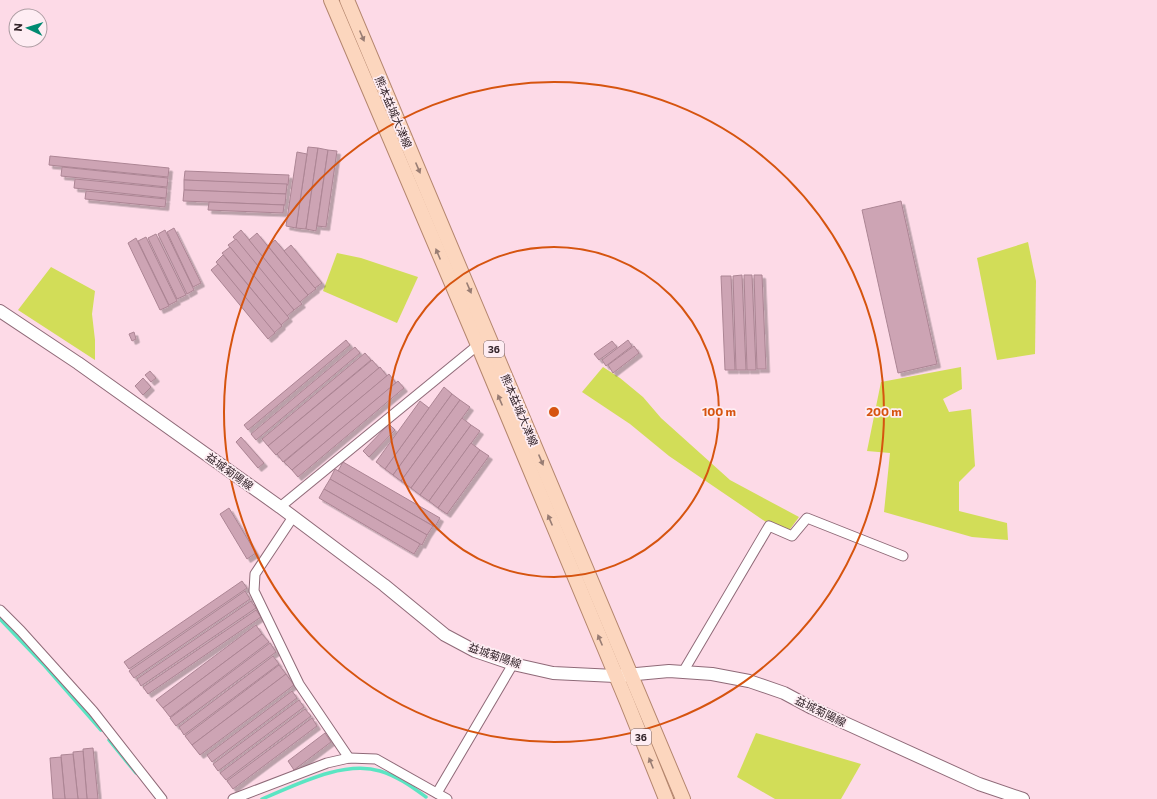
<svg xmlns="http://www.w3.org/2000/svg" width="1157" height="799" font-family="Commissioner,'Noto Sans JP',sans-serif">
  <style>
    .green { fill: #d2dd58 }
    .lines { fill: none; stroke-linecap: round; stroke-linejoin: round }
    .stream { stroke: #5be5c3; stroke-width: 3.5 }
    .building { fill: #cda4b4; stroke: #ac8594; filter: url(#shadow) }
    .street-casing { stroke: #8f6a78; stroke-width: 11 }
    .secondary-casing { stroke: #8f6a78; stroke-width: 14 }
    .primary-casing { stroke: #b4866e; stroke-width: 16 }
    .street { stroke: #fff; stroke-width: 9 }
    .secondary { stroke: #fff; stroke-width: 12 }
    .primary { stroke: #fcd6be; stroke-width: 14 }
    .oneway { fill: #987d74 }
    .ring { fill: none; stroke: #d6540f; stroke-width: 2 }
    .labels { text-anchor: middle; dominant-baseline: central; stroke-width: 3.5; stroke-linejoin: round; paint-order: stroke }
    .shield { fill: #feedf3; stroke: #706066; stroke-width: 1 }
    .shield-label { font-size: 10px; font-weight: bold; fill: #33242a }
    .street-label { font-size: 11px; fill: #33242a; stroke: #feedf3 }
    .centre { fill: #d6540f; stroke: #feedf3; stroke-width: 2 }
    .ring-label { font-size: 12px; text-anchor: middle; font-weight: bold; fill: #d6540f; stroke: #feedf3; stroke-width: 3.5; stroke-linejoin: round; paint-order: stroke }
  </style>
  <defs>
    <filter id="shadow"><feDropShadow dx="3.5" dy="3.5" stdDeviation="0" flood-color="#0004"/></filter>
  </defs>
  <rect width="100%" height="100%" fill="#fddae7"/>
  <g class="green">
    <path d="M1028,242L1036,281L1035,354L997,360L977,258Z"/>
    <path d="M337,253L361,258L418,277L397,323L323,291Z"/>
    <path d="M51,267L95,291L92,314L95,340V360L18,310Z"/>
    <path d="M603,367L620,378L643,397L661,418L730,480L799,517L788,532L766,522L669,456L630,424L582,392Z"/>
    <path d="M961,367L962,389L943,399L949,412L971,409L975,466L959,482V511L1007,523L1008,540L972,537L884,512L890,453L867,451L881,382Z"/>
    <path d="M756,733L861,764L841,799H775L737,777Z"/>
  </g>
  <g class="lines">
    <g class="stream">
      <path d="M0,619L45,666L101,730"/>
      <path d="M109,740L136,773"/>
      <path d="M262,799C296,785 343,760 380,771C397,776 412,787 426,797"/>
    </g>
  </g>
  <g class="building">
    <path d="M308,147L318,148L306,229L296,228Z"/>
    <path d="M318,148L328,150L316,231L306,229Z"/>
    <path d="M328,150L337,151L326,227L317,226Z"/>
    <path d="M297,152L307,154L296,228L286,226Z"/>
    <path d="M50,156L169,168L168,177L49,165Z"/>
    <path d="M62,167L168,178L167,187L61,176Z"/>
    <path d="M185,171L289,175L288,185L184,180Z"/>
    <path d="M75,179L167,188L166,198L74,188Z"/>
    <path d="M184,180L287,184L286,194L184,190Z"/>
    <path d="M184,190L286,194L285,205L183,201Z"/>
    <path d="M86,191L166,199L165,207L85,199Z"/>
    <path d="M901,201L937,364L898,373L862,210Z"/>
    <path d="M209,202L284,205L283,213L208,210Z"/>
    <path d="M174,228L201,283L193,287L167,232Z"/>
    <path d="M165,230L194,290L187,294L158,234Z"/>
    <path d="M241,230L302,304L294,310L233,237Z"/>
    <path d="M257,233L308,295L300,302L249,240Z"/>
    <path d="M156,234L186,295L177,299L148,238Z"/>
    <path d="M146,237L177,301L169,305L138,241Z"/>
    <path d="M136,238L169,306L160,310L128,243Z"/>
    <path d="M236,239L294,310L287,316L228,245Z"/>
    <path d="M275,240L316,289L308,295L268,246Z"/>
    <path d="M291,245L322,283L315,288L284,251Z"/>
    <path d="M230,247L289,318L281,325L222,253Z"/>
    <path d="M223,255L282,326L274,333L216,262Z"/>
    <path d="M218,264L275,333L268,339L211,270Z"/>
    <path d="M742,275L746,370H736L733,276Z"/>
    <path d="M744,275H752L756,370H747Z"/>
    <path d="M754,275H762L766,369H757Z"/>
    <path d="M721,276H731L735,370H725Z"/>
    <path d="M134,332L136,339L132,341L129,334Z"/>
    <path d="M346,340L350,345L248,430L244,425Z"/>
    <path d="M628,340L632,346L606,366L602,360Z"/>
    <path d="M612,341L617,347L599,360L594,354Z"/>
    <path d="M634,346L639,353L613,373L608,365Z"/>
    <path d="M355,347L360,353L256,440L251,434Z"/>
    <path d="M365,353L371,360L268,446L262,439Z"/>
    <path d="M372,360L379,368L276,455L268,446Z"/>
    <path d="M380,367L387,376L283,462L277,454Z"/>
    <path d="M150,371L156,378L151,382L145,375Z"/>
    <path d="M389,374L396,383L292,470L284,462Z"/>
    <path d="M143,378L151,387L143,395L135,386Z"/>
    <path d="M398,381L404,388L298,477L292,470Z"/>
    <path d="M444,387L452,394L393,475L385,469Z"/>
    <path d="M452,394L460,400L401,481L393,475Z"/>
    <path d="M460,400L470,407L411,488L401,481Z"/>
    <path d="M420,401L429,408L385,469L376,462Z"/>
    <path d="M462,418L471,425L420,495L411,488Z"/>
    <path d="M389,424L395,430L369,457L363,451Z"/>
    <path d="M471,425L480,431L429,501L420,495Z"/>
    <path d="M241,437L264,463L258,468L236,442Z"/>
    <path d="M471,443L480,450L438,508L429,501Z"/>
    <path d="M480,450L489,456L447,514L438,508Z"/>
    <path d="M343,462L440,518L435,527L338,471Z"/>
    <path d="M335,469L433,526L427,535L330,479Z"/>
    <path d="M330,479L427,535L422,545L324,489Z"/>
    <path d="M324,489L420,544L414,554L319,498Z"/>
    <path d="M229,508L256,553L247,559L220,514Z"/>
    <path d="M242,581L247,588L129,669L124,662Z"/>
    <path d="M245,591L250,599L134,678L129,671Z"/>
    <path d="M251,601L256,608L141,686L137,679Z"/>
    <path d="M256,610L261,617L148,694L143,687Z"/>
    <path d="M256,625L262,634L163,708L156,700Z"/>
    <path d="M262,634L269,642L170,717L163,708Z"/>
    <path d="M270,643L276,652L176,726L170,718Z"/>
    <path d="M273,656L279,664L184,735L179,727Z"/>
    <path d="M279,665L286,674L192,745L185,736Z"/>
    <path d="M286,674L294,685L200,755L192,745Z"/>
    <path d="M292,691L297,698L212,762L207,755Z"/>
    <path d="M299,700L304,707L218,771L213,764Z"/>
    <path d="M305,709L311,716L226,780L220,773Z"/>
    <path d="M312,718L317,726L233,789L227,781Z"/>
    <path d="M325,733L331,742L294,770L288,761Z"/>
    <path d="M93,748L98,799H87L83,749Z"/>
    <path d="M83,751L87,799H78L73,752Z"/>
    <path d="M73,754L78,799H65L61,755Z"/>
    <path d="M61,757L65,799H53L50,758Z"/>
  </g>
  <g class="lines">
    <defs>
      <g id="street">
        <path d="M280,507L478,345"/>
        <path d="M293,517L255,574L254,591L299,684L349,758"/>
        <path d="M0,610L21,631L93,711L162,799"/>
        <path d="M683,672L769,526L792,536L807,518L903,556"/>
        <path d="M437,793L513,664"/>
        <path d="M233,799L327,763L349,758L376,759L447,799"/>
      </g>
      <path id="secondary" d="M0,311L78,363L280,507L384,585L445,635L475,651L513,664L553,673L615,676L669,671L712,674L749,681L784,693L812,708L979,784L1023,799"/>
      <g id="primary">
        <path d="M331,0L478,345L627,702L666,799"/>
        <path d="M347,0L683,799"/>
      </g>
    </defs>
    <use href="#street" class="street-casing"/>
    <use href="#secondary" class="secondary-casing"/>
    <use href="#primary" class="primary-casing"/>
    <use href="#street" class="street"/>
    <use href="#secondary" class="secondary"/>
    <use href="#primary" class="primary"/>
  </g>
  <defs><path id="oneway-solid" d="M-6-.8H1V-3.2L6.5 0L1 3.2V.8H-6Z"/></defs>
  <g class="oneway">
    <use href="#oneway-solid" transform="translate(362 36) rotate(67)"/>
    <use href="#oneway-solid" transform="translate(418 168) rotate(67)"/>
    <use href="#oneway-solid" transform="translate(438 254) rotate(-113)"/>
    <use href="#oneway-solid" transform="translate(469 288) rotate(67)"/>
    <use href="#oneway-solid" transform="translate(500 400) rotate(-113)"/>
    <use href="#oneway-solid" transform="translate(541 460) rotate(67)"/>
    <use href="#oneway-solid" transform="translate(550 520) rotate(-113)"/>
    <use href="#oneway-solid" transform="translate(600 640) rotate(-113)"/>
    <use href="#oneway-solid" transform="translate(651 763) rotate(-112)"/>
  </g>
  <g class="ring">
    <circle cx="554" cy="412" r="165"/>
    <circle cx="554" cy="412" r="330"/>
  </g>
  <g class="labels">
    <g class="shield">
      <rect x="484" y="341" width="20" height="16" rx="3"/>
      <rect x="631" y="729" width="20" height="16" rx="3"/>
    </g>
    <g class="shield-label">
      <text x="494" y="349">36</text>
      <text x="641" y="737">36</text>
    </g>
    <g class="street-label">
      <text transform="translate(394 112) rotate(67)">熊本益城大津線</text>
      <text transform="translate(520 410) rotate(67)">熊本益城大津線</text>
      <text transform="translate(230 471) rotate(36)">益城菊陽線</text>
      <text transform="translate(495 655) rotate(19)">益城菊陽線</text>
      <text transform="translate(821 711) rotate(26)">益城菊陽線</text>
    </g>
  </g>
  <circle cx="554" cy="412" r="6" class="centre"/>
  <g class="ring-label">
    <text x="719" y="416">100 m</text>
    <text x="884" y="416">200 m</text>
  </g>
  <g transform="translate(28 28) rotate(274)"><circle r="19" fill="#feedf3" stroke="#ad9da3"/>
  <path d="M0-3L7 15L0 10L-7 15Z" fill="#008a71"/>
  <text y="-6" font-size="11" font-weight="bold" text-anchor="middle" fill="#33242a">N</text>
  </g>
</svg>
